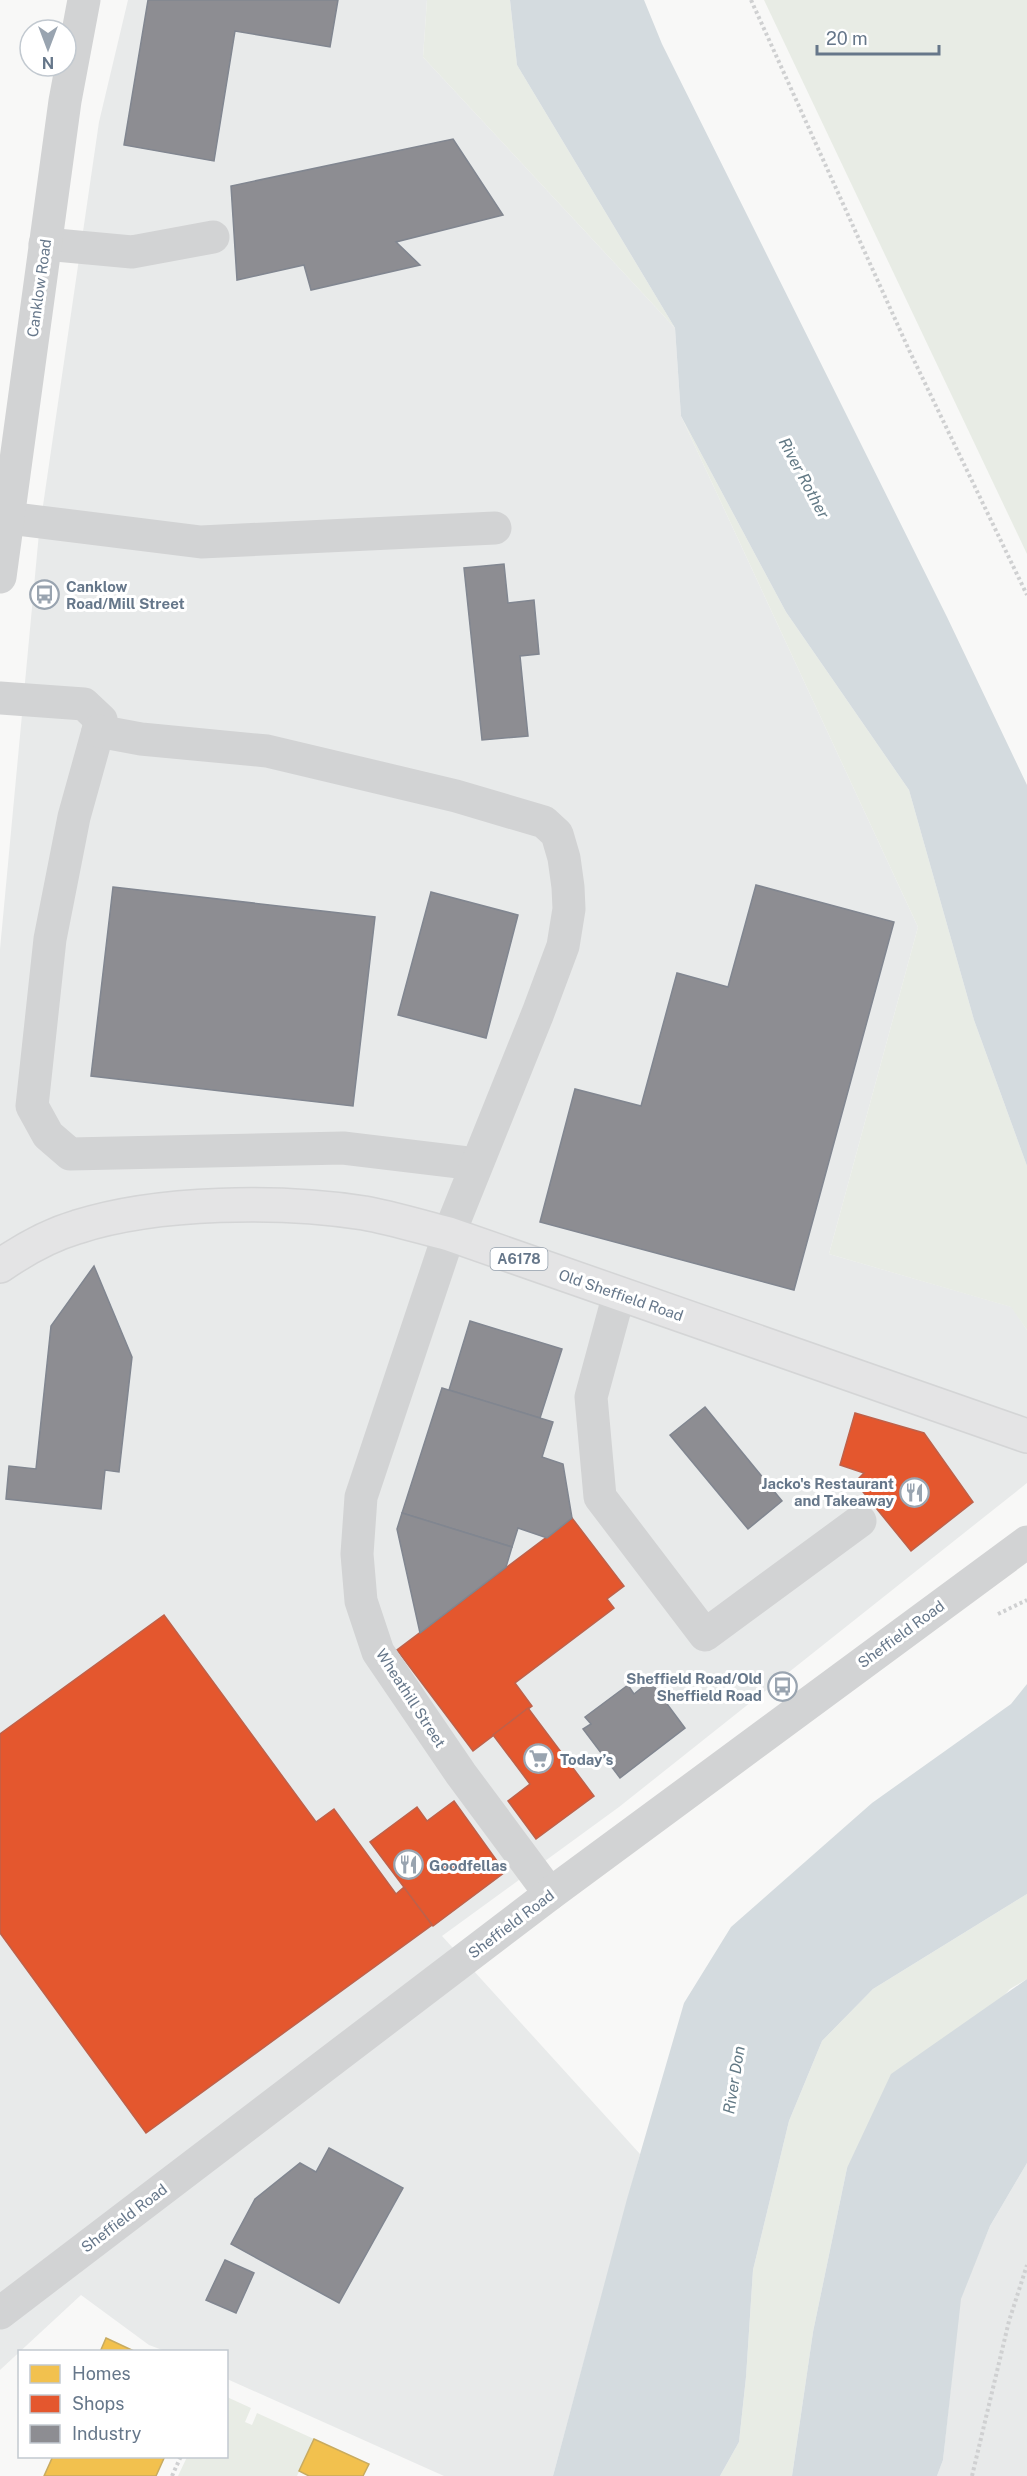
<svg xmlns="http://www.w3.org/2000/svg" width="1027" height="2476" font-family="'Public Sans',sans-serif">
  <style>
    .built { fill: #e8eaea }
    .green { fill: #e8ece5 }
    .water { fill: #d4dbdf }
    .homes { fill: #f2c14e; stroke: #c8ab60; stroke-width: 1.5 }
    .shops { fill: #e4572e; stroke: #be614a; stroke-width: 1.5 }
    .industry { fill: #8d8d92; stroke: #818690; stroke-width: 1.5 }
    .lines { fill: none; stroke-linecap: round; stroke-linejoin: round }
    .major-casing { stroke: #d4d5d6; stroke-width: 36 }
    .path { stroke: #cfd0d1; stroke-width: 4; stroke-dasharray: 3 3; stroke-linecap: butt }
    .minor { stroke: #d2d3d4; stroke-width: 33 }
    .major { stroke: #e4e4e5; stroke-width: 33 }
    .labels { text-anchor: middle; dominant-baseline: central; stroke-width: 6; stroke-linejoin: round; paint-order: stroke }
    .shield { fill: #fff; stroke: #94a0ad; stroke-width: 1.5 }
    .shield-label { font-size: 14px; font-weight: bold; fill: #66778a }
    .street-label { font-size: 15px; fill: #66778a; stroke: #fff }
    .poi-label { font-size: 15px; font-weight: bold; fill: #66778a; stroke: #fff; text-anchor: start }
    .water-label { font-size: 16px; font-style: italic; fill: #627985; stroke: #fff }
  </style>
  <rect width="100%" height="100%" fill="#f8f8f7"/>
  <g class="built">
    <path d="M128,0H427L423,57L675,328L681,416L918,927L829,1254L1012,1307L1027,1330V1483L619,1807L442,1936L640,2154L553,2476H444L227,2379L226,2352L165,2351L149,2345L81,2295L0,2370V949L39,533L99,122Z"/>
    <path d="M1027,2163V2476H937L943,2460L960,2299L990,2226Z"/>
  </g>
  <g class="green">
    <path d="M427,0H510L517,65L675,328L423,57Z"/>
    <path d="M764,0H1027V554Z"/>
    <path d="M681,416L786,612L909,790L974,1020L1027,1166V1330L1011,1307L829,1254L918,927Z"/>
    <path d="M1027,1894V1979L1010,1989L847,2168L813,2332L792,2476H720L739,2442L746,2377L753,2270L789,2121L822,2041L873,1989Z"/>
    <path d="M227,2397L251,2408L245,2422L252,2425L257,2413L314,2439L297,2476H178L187,2457L226,2456Z"/>
  </g>
  <g class="water">
    <path d="M510,0H644L662,44L947,617L1027,785V1166L974,1020L909,790L786,612L681,416L675,328L517,65Z"/>
    <path d="M1027,1684V1894L873,1989L822,2041L789,2121L753,2270L746,2377L739,2442L720,2476H553L627,2199L684,2003L731,1927L872,1803L1011,1704Z"/>
    <path d="M1027,1979V2163L990,2226L961,2299L943,2460L937,2476H792L813,2332L847,2168L891,2074Z"/>
  </g>
  <g class="homes">
    <path d="M106,2338L136,2352H100Z"/>
    <path d="M314,2439L369,2464L363,2476H309L299,2471Z"/>
    <path d="M53,2456H165L156,2476H44Z"/>
  </g>
  <g class="shops">
    <path d="M855,1413L924,1433L973,1502L911,1551L855,1482L864,1473L840,1465Z"/>
    <path d="M572,1518L624,1586L607,1599L614,1608L515,1683L532,1706L473,1751L397,1650Z"/>
    <path d="M164,1615L316,1822L334,1809L396,1894L404,1887L432,1925L146,2133L0,1933V1734Z"/>
    <path d="M528,1708L594,1796L536,1839L508,1801L530,1784L493,1735Z"/>
    <path d="M454,1801L505,1872L433,1926L370,1842L417,1807L427,1821Z"/>
  </g>
  <g class="industry">
    <path d="M148,0H338L330,47L235,31L214,161L124,145Z"/>
    <path d="M453,139L503,215L396,242L420,265L311,290L304,265L237,280L231,186Z"/>
    <path d="M504,564L508,603L534,600L539,654L520,656L528,736L482,740L464,568Z"/>
    <path d="M756,885L894,922L794,1290L540,1222L575,1089L641,1106L677,973L728,987Z"/>
    <path d="M113,887L375,917L353,1106L91,1076Z"/>
    <path d="M431,892L518,915L486,1038L398,1015Z"/>
    <path d="M94,1266L132,1357L119,1472L105,1470L101,1509L6,1499L9,1466L36,1469L51,1326Z"/>
    <path d="M470,1321L562,1349L540,1418L449,1390Z"/>
    <path d="M442,1388L553,1422L542,1457L563,1464L572,1518L547,1538L518,1528L512,1547L402,1513Z"/>
    <path d="M705,1407L782,1501L748,1529L670,1435Z"/>
    <path d="M402,1513L512,1547L506,1567L420,1633L397,1529Z"/>
    <path d="M650,1681L685,1728L620,1778L583,1729L591,1724L585,1717L628,1685L634,1694Z"/>
    <path d="M329,2148L403,2188L339,2303L231,2244L255,2199L300,2163L316,2172Z"/>
    <path d="M225,2260L254,2273L236,2313L206,2300Z"/>
  </g>
  <g class="lines">
    <defs>
      <path id="major" d="M0,1266C23,1250 50,1235 77,1227C158,1201 280,1200 364,1213C392,1218 421,1227 449,1234L1027,1436"/>
    </defs>
    <use href="#major" class="major-casing"/>
    <g class="path">
      <path d="M751,0L909,350L1027,595"/>
      <path d="M998,1614L1027,1600"/>
      <path d="M172,2476L181,2456"/>
      <path d="M972,2476L1009,2321L1027,2265"/>
    </g>
    <g class="minor">
      <path d="M45,244L132,252L213,237"/>
      <path d="M8,518L201,542L495,528"/>
      <path d="M0,577L65,101L84,0"/>
      <path d="M0,698L84,704L101,720L74,817L50,939L32,1106L48,1135L70,1154L343,1148L476,1164"/>
      <path d="M98,731L141,739L267,751L456,796L544,822L557,834L564,858L568,887L569,909L563,946L538,1013L449,1234L361,1497L357,1554L361,1601L378,1652L461,1774L550,1894"/>
      <path d="M619,1294L591,1397L600,1497L705,1635L860,1521"/>
      <path d="M0,2313L550,1894L1027,1542"/>
    </g>
    <use href="#major" class="major"/>
  </g>
  <defs>
    <symbol id="bus-ring" viewBox="-11 -11 22 22"><circle r="9.5" fill="#fff" stroke="#99a4b0" stroke-width="1.5"/><path d="M-5-6H5V4H4V6H2V4H-2V6H-4V4H-5ZM-3.5-4V0h7V-4ZM-3.5 1.2v1.5H-2V1.2ZM2 1.2v1.5H3.5V1.2Z" fill="#99a4b0"/></symbol>
    <symbol id="restaurant-ring" viewBox="-11 -11 22 22"><circle r="9.5" fill="#fff" stroke="#99a4b0" stroke-width="1.5"/><path d="M-5-6h1v4h1v-4h1v4h1v-4h1v5L-1.5 .5V6h-2V.5L-5-1ZM5-6V6H3V1.5H1.5Q1.5-4 5-6Z" fill="#99a4b0"/></symbol>
    <symbol id="supermarket-ring" viewBox="-11 -11 22 22"><circle r="9.5" fill="#fff" stroke="#99a4b0" stroke-width="1.5"/><path d="M-6-5.5h2.5l.6 2H6L4.5 2H-2.5L-4.4-4H-6ZM-1.5 3.2a1.3 1.3 0 1 0 .1 0ZM3 3.2a1.3 1.3 0 1 0 .1 0Z" fill="#99a4b0"/></symbol>
  </defs>
  <g fill-rule="evenodd">
    <use href="#bus-ring" x="28" y="578" width="33" height="33"/>
    <use href="#restaurant-ring" x="898" y="1476" width="33" height="33"/>
    <use href="#bus-ring" x="766" y="1670" width="33" height="33"/>
    <use href="#supermarket-ring" x="522" y="1742" width="33" height="33"/>
    <use href="#restaurant-ring" x="392" y="1848" width="33" height="33"/>
  </g>
  <g class="labels">
    <rect class="shield" x="490.5" y="1248" width="57" height="22" rx="4.5"/>
    <g class="shield-label">
      <text x="519" y="1259">A6178</text>
    </g>
    <g class="street-label">
      <text transform="translate(39 288) rotate(-82)">Canklow Road</text>
      <text transform="translate(621 1295) rotate(19)">Old Sheffield Road</text>
      <text transform="translate(901 1634) rotate(-36)">Sheffield Road</text>
      <text transform="translate(411 1698) rotate(57)">Wheathill Street</text>
      <text transform="translate(511 1924) rotate(-37)">Sheffield Road</text>
      <text transform="translate(124 2218) rotate(-37)">Sheffield Road</text>
    </g>
    <g class="poi-label">
      <text x="66" y="586">Canklow<tspan x="66" dy="17">Road/Mill Street</tspan></text>
      <text x="894" y="1483" text-anchor="end">Jacko's Restaurant<tspan x="894" dy="17">and Takeaway</tspan></text>
      <text x="762" y="1678" text-anchor="end">Sheffield Road/Old<tspan x="762" dy="17">Sheffield Road</tspan></text>
      <text x="560" y="1759">Today’s</text>
      <text x="429" y="1865">Goodfellas</text>
    </g>
    <g class="water-label">
      <text transform="translate(804 478) rotate(62)">River Rother</text>
      <text transform="translate(734 2080) rotate(-81)">River Don</text>
    </g>
  </g>
  <rect x="18" y="2350" width="210" height="108" fill="#ffffff" stroke="#c2c9d0" stroke-width="1.5"/>
  <rect x="30" y="2365" width="30" height="18" fill="#f2c14e" stroke="#c2c9d0" stroke-width="1.5"/>
  <text x="72" y="2380" font-size="18" fill="#66778a">Homes</text>
  <rect x="30" y="2395" width="30" height="18" fill="#e4572e" stroke="#c2c9d0" stroke-width="1.5"/>
  <text x="72" y="2410" font-size="18" fill="#66778a">Shops</text>
  <rect x="30" y="2425" width="30" height="18" fill="#8d8d92" stroke="#c2c9d0" stroke-width="1.5"/>
  <text x="72" y="2440" font-size="18" fill="#66778a">Industry</text>
  <g transform="translate(48 48) rotate(180)"><circle r="28" fill="#ffffff" stroke="#c2c9d0" stroke-width="1.5"/>
  <path d="M0-4.5L10 22L0 15L-10 22Z" fill="#99a4b0"/>
  <text y="-9" font-size="16" font-weight="bold" text-anchor="middle" fill="#66778a">N</text>
  </g>
  <path d="M817 45v9h122v-9" fill="none" stroke="#66778a" stroke-width="3"/>
  <text x="826" y="45" font-size="18" fill="#66778a" stroke="#ffffff" stroke-width="4.5" paint-order="stroke">20 m</text>
</svg>
